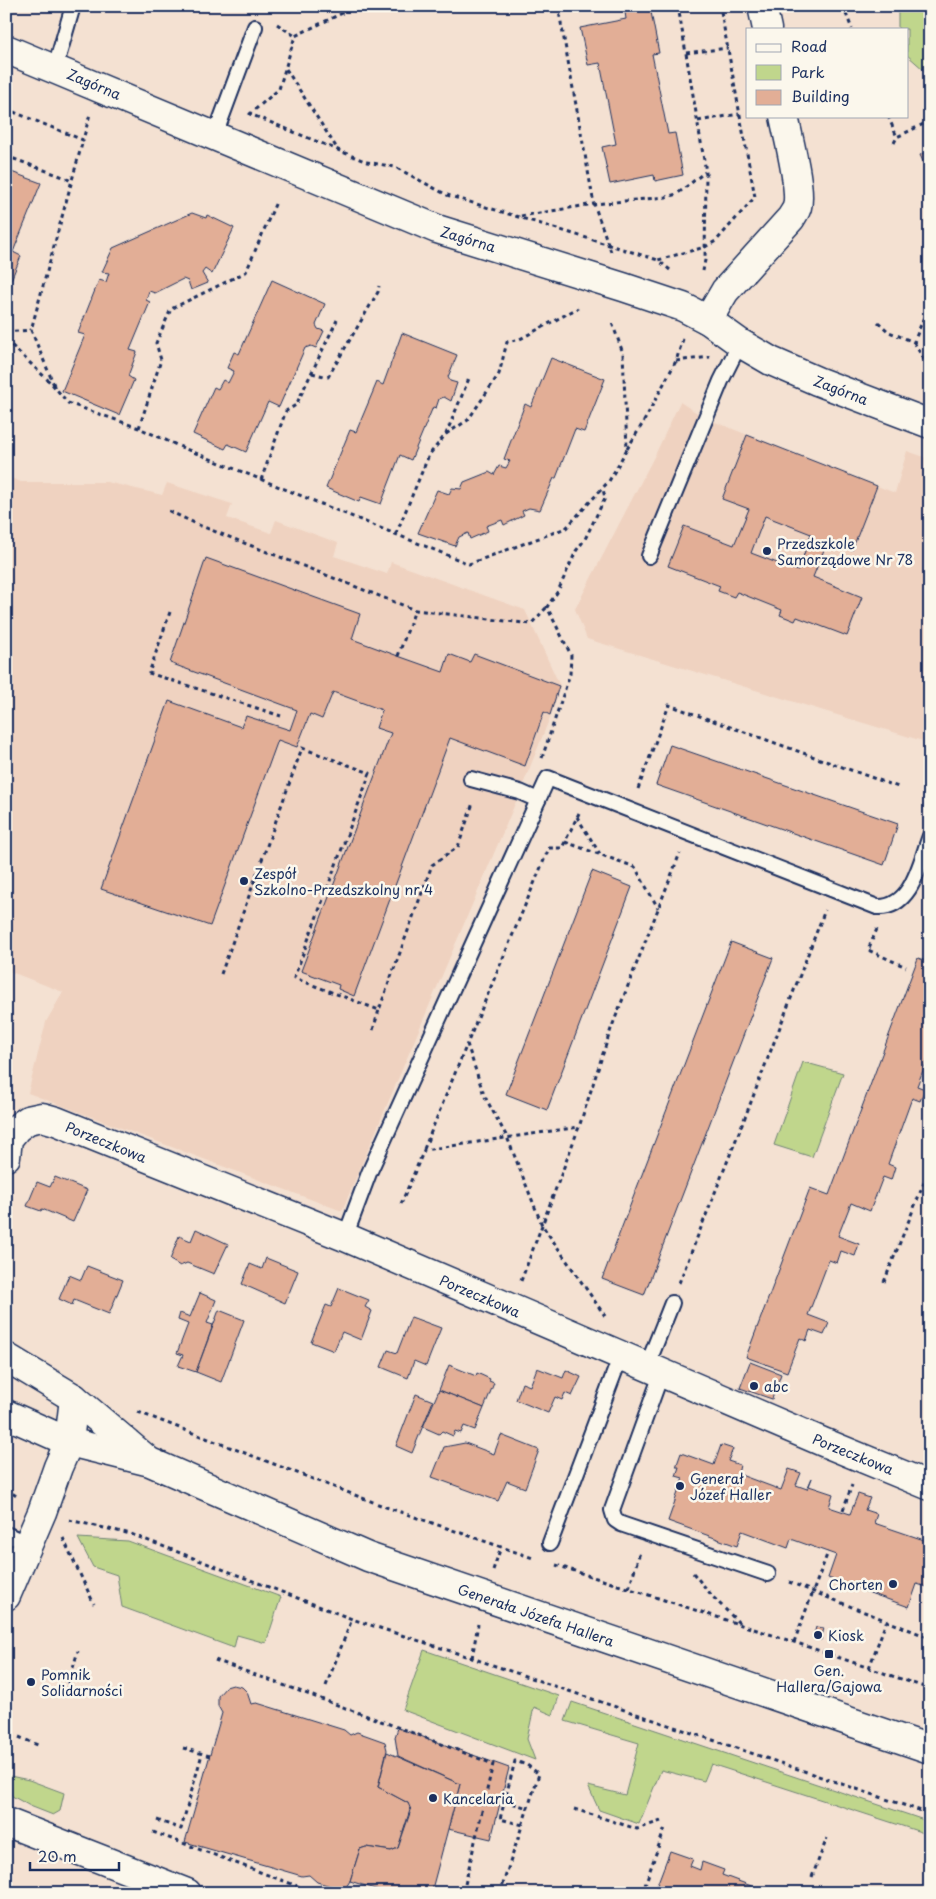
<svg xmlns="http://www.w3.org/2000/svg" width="936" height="1899" font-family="'Playpen Sans',sans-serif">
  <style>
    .built { fill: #efd2c0 }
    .green { fill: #c0d68c; stroke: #6e8275 }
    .building { fill: #e2ae96; stroke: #1b2f5e; fill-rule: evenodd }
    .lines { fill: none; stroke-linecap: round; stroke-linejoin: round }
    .lane-casing { stroke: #1b2f5e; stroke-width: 18 }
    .street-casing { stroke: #1b2f5e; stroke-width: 31 }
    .secondary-casing { stroke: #1b2f5e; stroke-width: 31 }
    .path { stroke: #1b2f5e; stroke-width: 3; stroke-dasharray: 4 4; stroke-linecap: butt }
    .lane { stroke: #fbf7ec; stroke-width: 14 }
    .street { stroke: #fbf7ec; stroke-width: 28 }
    .secondary { stroke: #fbf7ec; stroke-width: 28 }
    .poi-dot { fill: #1b2f5e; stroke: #fbf7ec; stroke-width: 2 }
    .labels { text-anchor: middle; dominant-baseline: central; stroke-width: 5; stroke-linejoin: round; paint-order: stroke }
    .street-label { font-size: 14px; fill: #1b2f5e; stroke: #fbf7ec }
    .poi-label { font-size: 14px; fill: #1b2f5e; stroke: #fbf7ec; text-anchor: start }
  </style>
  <rect width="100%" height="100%" fill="#f4e1d2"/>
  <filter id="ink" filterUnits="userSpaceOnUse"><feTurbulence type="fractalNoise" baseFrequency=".02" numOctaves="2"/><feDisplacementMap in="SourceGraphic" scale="10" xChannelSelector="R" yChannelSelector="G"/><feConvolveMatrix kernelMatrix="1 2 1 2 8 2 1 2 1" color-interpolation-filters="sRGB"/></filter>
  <g filter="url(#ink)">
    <g class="built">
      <path d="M680,402L705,418L895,493L907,451L930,459V733L926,742L587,639L575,609L656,453Z"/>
      <path d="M6,476L21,482H107L162,495L167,483L232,504L227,518L271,533L276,520L338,543L334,556L387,574L391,562L525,610L560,686L551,715L520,792L342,1211L28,1093L46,1022L63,992L6,970Z"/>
    </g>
    <g class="green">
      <path d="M898,6H930V69L924,70L907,55V29H898Z"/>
      <path d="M803,1062L843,1073L812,1157L774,1145Z"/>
      <path d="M78,1538L128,1541L281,1597L266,1643L237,1635L234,1648L122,1607L117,1575L93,1567Z"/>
      <path d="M424,1650L559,1696L553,1715L534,1707L527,1739L535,1760L403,1710Z"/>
      <path d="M572,1702L930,1822V1835L711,1764L704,1781L661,1770L639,1824L599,1810L588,1786L625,1795L639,1743L565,1721Z"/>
      <path d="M10,1776L29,1780L64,1793L60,1811L53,1815L30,1806L12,1796L8,1783Z"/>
    </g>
    <g class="building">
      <path d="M650,7L659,53L652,54L668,134L675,133L683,175L655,181L654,175L610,184L602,147L616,144L600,63L588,65L580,28L626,19L625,12Z"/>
      <path d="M930,150V176L920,155Z"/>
      <path d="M6,170L41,183L13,252L21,256L6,292Z"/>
      <path d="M192,213L206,218L207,215L234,228L212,274L205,269L202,273L208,283L191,290L188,281L183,279L155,293L149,291L146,300L150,302L130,350L137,352L128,376L134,380L119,415L62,391L85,335L78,333L99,280L106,282L109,273L102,272L113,248Z"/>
      <path d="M272,280L325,304L316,325L318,329L324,331L316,348L311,346L305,348L279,407L268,402L246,452L228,444L225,449L193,434L214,387L218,389L223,380L228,383L234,371L227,368L234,352L239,354Z"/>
      <path d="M402,333L457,355L448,377L450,381L457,383L451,401L444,397L439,399L436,408L433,407L411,460L400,455L381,504L361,497L359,502L326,488L350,430L356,432L377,382L383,385Z"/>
      <path d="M551,358L605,379L584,432L575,429L556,478H554L540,510L529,508L522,511L524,515L504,525L502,520L486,526L488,531L470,539L468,533L459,537L455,546L418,533L437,490L449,494L452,488L461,489L464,482L489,472L494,475L499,466L506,468L510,461L504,459L525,404L531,407Z"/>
      <path d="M747,435L877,486L852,550L828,540L813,577L862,597L847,636L797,617L795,621L780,615L782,610L737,592L734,597L718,591L720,586L668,566L684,526L734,545L749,509L722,499ZM765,516L811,534L798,571L751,553Z"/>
      <path d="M206,558L360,614L352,639L398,656L443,672L449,654L470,662L474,654L559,686L550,715L544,712L525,766L450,738L354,996L338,989L339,985L301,971L391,733L376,728L382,710L333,692L322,719L310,714L297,747L278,740L210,926L101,889L169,701L241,727L246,716L290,730L297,710L170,663Z"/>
      <path d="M670,745L898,824L884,865L656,785Z"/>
      <path d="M592,871L632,887L547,1110L506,1094Z"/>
      <path d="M731,942L773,958L644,1295L602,1279Z"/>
      <path d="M930,951V1052L917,1086L925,1089L920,1101L912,1098L888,1164L895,1167L891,1180L883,1177L870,1211L851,1203L838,1236L859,1244L855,1256L841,1251L837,1263L829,1260L808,1315L829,1323L824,1335L810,1330L806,1341L800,1338L787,1372L746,1357L810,1188L829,1195L918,958L926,961Z"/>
      <path d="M55,1177L87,1190L73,1222L42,1209L41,1211L27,1206L37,1182L50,1187Z"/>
      <path d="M196,1229L228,1244L214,1274L187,1263L180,1266L170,1260L179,1236L191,1241Z"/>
      <path d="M266,1258L298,1271L285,1303L242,1284L250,1264L262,1269Z"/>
      <path d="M87,1266L123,1280L109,1314L74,1300L72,1305L59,1299L69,1275L81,1280Z"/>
      <path d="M339,1288L369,1300L365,1307L372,1311L361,1340L342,1332L334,1351L311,1342L326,1305L331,1307Z"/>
      <path d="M200,1293L216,1300L207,1323L213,1325L196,1372L178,1366L183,1355L177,1353L188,1324L178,1320L180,1313L190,1317Z"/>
      <path d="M219,1310L244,1320L221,1382L196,1372Z"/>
      <path d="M411,1317L441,1328L426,1366L414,1361L408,1378L381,1367L388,1350L397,1353Z"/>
      <path d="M750,1362L781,1374L772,1399L740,1388Z"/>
      <path d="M449,1365L476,1376L477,1373L490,1379L489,1381L494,1383L484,1408L439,1390Z"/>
      <path d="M537,1368L563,1378L566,1370L581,1377L572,1396L565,1393L562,1400L555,1397L548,1413L516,1400L522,1383L530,1386Z"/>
      <path d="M439,1390L484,1408L475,1430L464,1426L461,1433L455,1431L453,1436L442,1431L439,1434L423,1427Z"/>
      <path d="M416,1394L433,1401L412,1453L396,1446Z"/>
      <path d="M501,1435L539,1450L525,1488L507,1481L498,1501L432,1477L444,1447L465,1443L494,1454Z"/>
      <path d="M721,1445L733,1449L728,1461L740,1465L738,1474L781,1490L789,1469L801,1473L796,1485L807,1489L812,1478L809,1486L833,1494L829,1507L850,1514L858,1494L870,1498L865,1510L877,1514L874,1523L930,1542V1588L917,1584L909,1607L828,1578L836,1555L791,1539L788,1548L742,1531L737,1546L668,1521L683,1478L676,1476L679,1467H676L681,1453L714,1465Z"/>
      <path d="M816,1627L824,1628L821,1640L813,1638Z"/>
      <path d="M233,1685L242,1687L247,1692L251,1704L257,1703L344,1730L350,1735L357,1732L385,1742L387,1750L378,1787L408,1803L411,1807L398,1848L391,1851L366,1847L360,1849L350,1881L346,1887L341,1889L317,1882L309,1875L302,1876L185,1842L222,1713L218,1706V1696L226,1687Z"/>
      <path d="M398,1728L509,1768L491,1839L448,1829L460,1784L398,1756L395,1737Z"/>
      <path d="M387,1752L460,1784L431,1893H388L350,1881L360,1849L366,1847L391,1851L398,1848L411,1810L408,1803L378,1787Z"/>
      <path d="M670,1851L693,1859L690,1866L700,1870L702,1862L724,1870L722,1875L770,1893H654Z"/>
    </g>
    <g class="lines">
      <defs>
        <g id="lane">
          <path d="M55,68L73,6"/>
          <path d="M215,135L255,27"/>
          <path d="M649,556L721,381L740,343"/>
          <path d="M471,779L520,792L538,800"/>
          <path d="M345,1237L369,1173L548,778L877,907C912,909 920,862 930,836"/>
          <path d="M647,1366L672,1303"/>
          <path d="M662,1372L612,1510L615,1520L621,1524L768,1574"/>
          <path d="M6,1534L28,1544"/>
          <path d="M550,1543L621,1355"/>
        </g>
        <g id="street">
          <path d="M762,6L767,29"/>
          <path d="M6,49L437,229L623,287L683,307L708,320L740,343L771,361L817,381L930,424"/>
          <path d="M708,320L725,291L791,218C793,214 796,211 797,207C802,189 788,137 784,116"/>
          <path d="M6,1157L8,1139L17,1128L28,1120L42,1117L56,1121L345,1237L823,1442L930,1486"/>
          <path d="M6,1596L42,1512L58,1467L69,1442L74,1398"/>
          <path d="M6,1822L187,1893"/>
        </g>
        <g id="secondary">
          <path d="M6,1357L74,1398L145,1458"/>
          <path d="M6,1414L69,1442L150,1462L368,1557L930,1749"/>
        </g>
      </defs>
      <use href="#lane" class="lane-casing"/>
      <use href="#street" class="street-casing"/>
      <use href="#secondary" class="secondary-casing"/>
      <g class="path">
        <path d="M357,6L295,36L279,89L250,114L367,162L395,167L447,195L658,260"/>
        <path d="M558,6L594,204L611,252"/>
        <path d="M678,6L706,172L705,260L703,271"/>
        <path d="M843,6L852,29"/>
        <path d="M277,24L295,36"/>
        <path d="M686,53L728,48"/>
        <path d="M286,69L338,150"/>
        <path d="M6,109L83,140L90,114"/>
        <path d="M888,116L897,137"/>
        <path d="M698,121L739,114"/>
        <path d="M894,143L897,137L930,121"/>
        <path d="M6,156L66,178L72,182"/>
        <path d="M521,216L594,204L666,197L677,194L705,172"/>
        <path d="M670,270L658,260L705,247L716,241L755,197L720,6"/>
        <path d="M878,322L889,332L914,342L930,302"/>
        <path d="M6,332L31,330"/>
        <path d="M6,340L52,384L68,403L139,428L181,447L469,564L566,528L609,481L627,449L623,353L611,320"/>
        <path d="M914,342L930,371"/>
        <path d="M676,361L710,357"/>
        <path d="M312,373L328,377L378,292L379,286"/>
        <path d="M54,385L31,330L83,140"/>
        <path d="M139,428L161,360L156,343L171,309L246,272L276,202"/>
        <path d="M446,434L468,420L499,374L507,342L520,339L578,308"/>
        <path d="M627,449L643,423L676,361L683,339"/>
        <path d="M261,480L286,411L296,405L337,320"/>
        <path d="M169,511L201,526L415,610"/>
        <path d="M396,534L429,455L446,434L470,376"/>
        <path d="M170,612L149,673L281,716"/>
        <path d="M398,656L415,610L531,624L547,607"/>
        <path d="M542,758L570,674L571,655L547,607L558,591L576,551L585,539L605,498L603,489"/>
        <path d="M638,789L669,705L901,788"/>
        <path d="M579,813L562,848H549L467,1044L484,1095L507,1137L542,1225L605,1316"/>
        <path d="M577,817L600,854"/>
        <path d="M565,842L635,867L658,908"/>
        <path d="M877,929L868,950L906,967"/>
        <path d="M221,974L302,748L370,773L294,978L379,1010L432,865L458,847L473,803"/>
        <path d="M373,1030L379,1010"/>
        <path d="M424,1149L467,1044"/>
        <path d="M401,1204L424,1150L579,1127"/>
        <path d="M521,1281L579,1127L611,1029L680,853"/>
        <path d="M884,1282L930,1168"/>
        <path d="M679,1283L751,1102L825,910"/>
        <path d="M6,1308L10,1328"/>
        <path d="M138,1412L386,1507L533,1558"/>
        <path d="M6,1489L18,1497"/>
        <path d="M843,1510L852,1485"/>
        <path d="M69,1520L131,1534L352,1619L472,1658L930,1814"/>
        <path d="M63,1538L94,1604"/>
        <path d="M556,1565L794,1642L930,1689"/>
        <path d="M493,1570L501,1547"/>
        <path d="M693,1573L714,1598L741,1625"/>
        <path d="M789,1582L930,1638"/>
        <path d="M629,1588L640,1552"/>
        <path d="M794,1642L828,1552"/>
        <path d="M472,1658L478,1624"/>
        <path d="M215,1660L408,1731L493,1764L463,1893"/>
        <path d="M869,1668L886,1622"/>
        <path d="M326,1686L352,1619"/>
        <path d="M66,1691L78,1651"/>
        <path d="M19,1737L40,1746"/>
        <path d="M183,1748L210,1756"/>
        <path d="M505,1801L528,1808"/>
        <path d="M574,1809L637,1829L661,1821"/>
        <path d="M157,1820L181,1829L202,1754"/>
        <path d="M153,1832L316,1893"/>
        <path d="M812,1877L827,1838"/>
        <path d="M500,1893L539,1774L527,1765L515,1761L500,1819L523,1825"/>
        <path d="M642,1893L666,1825"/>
      </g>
      <use href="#lane" class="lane"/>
      <use href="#street" class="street"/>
      <use href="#secondary" class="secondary"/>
    </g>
  </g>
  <g class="poi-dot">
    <circle cx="767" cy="551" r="5"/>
    <circle cx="244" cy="881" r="5"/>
    <circle cx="754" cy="1386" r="5"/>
    <circle cx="680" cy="1486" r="5"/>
    <circle cx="893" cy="1584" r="5"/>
    <circle cx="818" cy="1635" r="5"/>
    <rect x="824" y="1649" width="10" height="10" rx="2.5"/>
    <circle cx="31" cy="1682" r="5"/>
    <circle cx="433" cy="1798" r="5"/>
  </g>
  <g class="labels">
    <g class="street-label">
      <text transform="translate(94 84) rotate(23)">Zagórna</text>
      <text transform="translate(468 239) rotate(17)">Zagórna</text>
      <text transform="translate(841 390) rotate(21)">Zagórna</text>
      <text transform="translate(106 1142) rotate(22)">Porzeczkowa</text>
      <text transform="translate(480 1296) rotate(23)">Porzeczkowa</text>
      <text transform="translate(853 1454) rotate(22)">Porzeczkowa</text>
      <text transform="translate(536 1615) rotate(19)">Generała Józefa Hallera</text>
    </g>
    <g class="poi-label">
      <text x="777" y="543">Przedszkole<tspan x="777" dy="16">Samorządowe Nr 78</tspan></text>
      <text x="254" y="873">Zespół<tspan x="254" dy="16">Szkolno-Przedszkolny nr 4</tspan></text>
      <text x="764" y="1386">abc</text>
      <text x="690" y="1478">Generał<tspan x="690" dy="16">Józef Haller</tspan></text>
      <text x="883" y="1584" text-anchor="end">Chorten</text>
      <text x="828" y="1635">Kiosk</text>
      <text x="829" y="1670" text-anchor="middle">Gen.<tspan x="829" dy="16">Hallera/Gajowa</tspan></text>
      <text x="41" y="1674">Pomnik<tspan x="41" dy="16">Solidarności</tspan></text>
      <text x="443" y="1798">Kancelaria</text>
    </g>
  </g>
  <rect width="936" height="1899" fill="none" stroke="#fbf7ec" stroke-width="25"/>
  <rect x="12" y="12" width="911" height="1874" fill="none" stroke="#1b2f5e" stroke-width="2" filter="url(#ink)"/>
  <rect x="746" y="28" width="162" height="90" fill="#fbf7ec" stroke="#a1a7b3"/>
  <rect x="756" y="44" width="25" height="8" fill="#fbf7ec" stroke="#a1a7b3"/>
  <text x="791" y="52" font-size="15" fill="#1b2f5e">Road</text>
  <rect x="756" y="65" width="25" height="15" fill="#c0d68c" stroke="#a1a7b3"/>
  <text x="791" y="78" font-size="15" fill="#1b2f5e">Park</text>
  <rect x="756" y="90" width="25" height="15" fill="#e2ae96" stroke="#a1a7b3"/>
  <text x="791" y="102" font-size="15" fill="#1b2f5e">Building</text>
  <path d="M30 1862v8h89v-8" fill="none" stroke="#1b2f5e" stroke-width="2.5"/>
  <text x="38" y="1862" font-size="15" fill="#1b2f5e" stroke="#fbf7ec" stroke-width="4" paint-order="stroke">20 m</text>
</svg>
